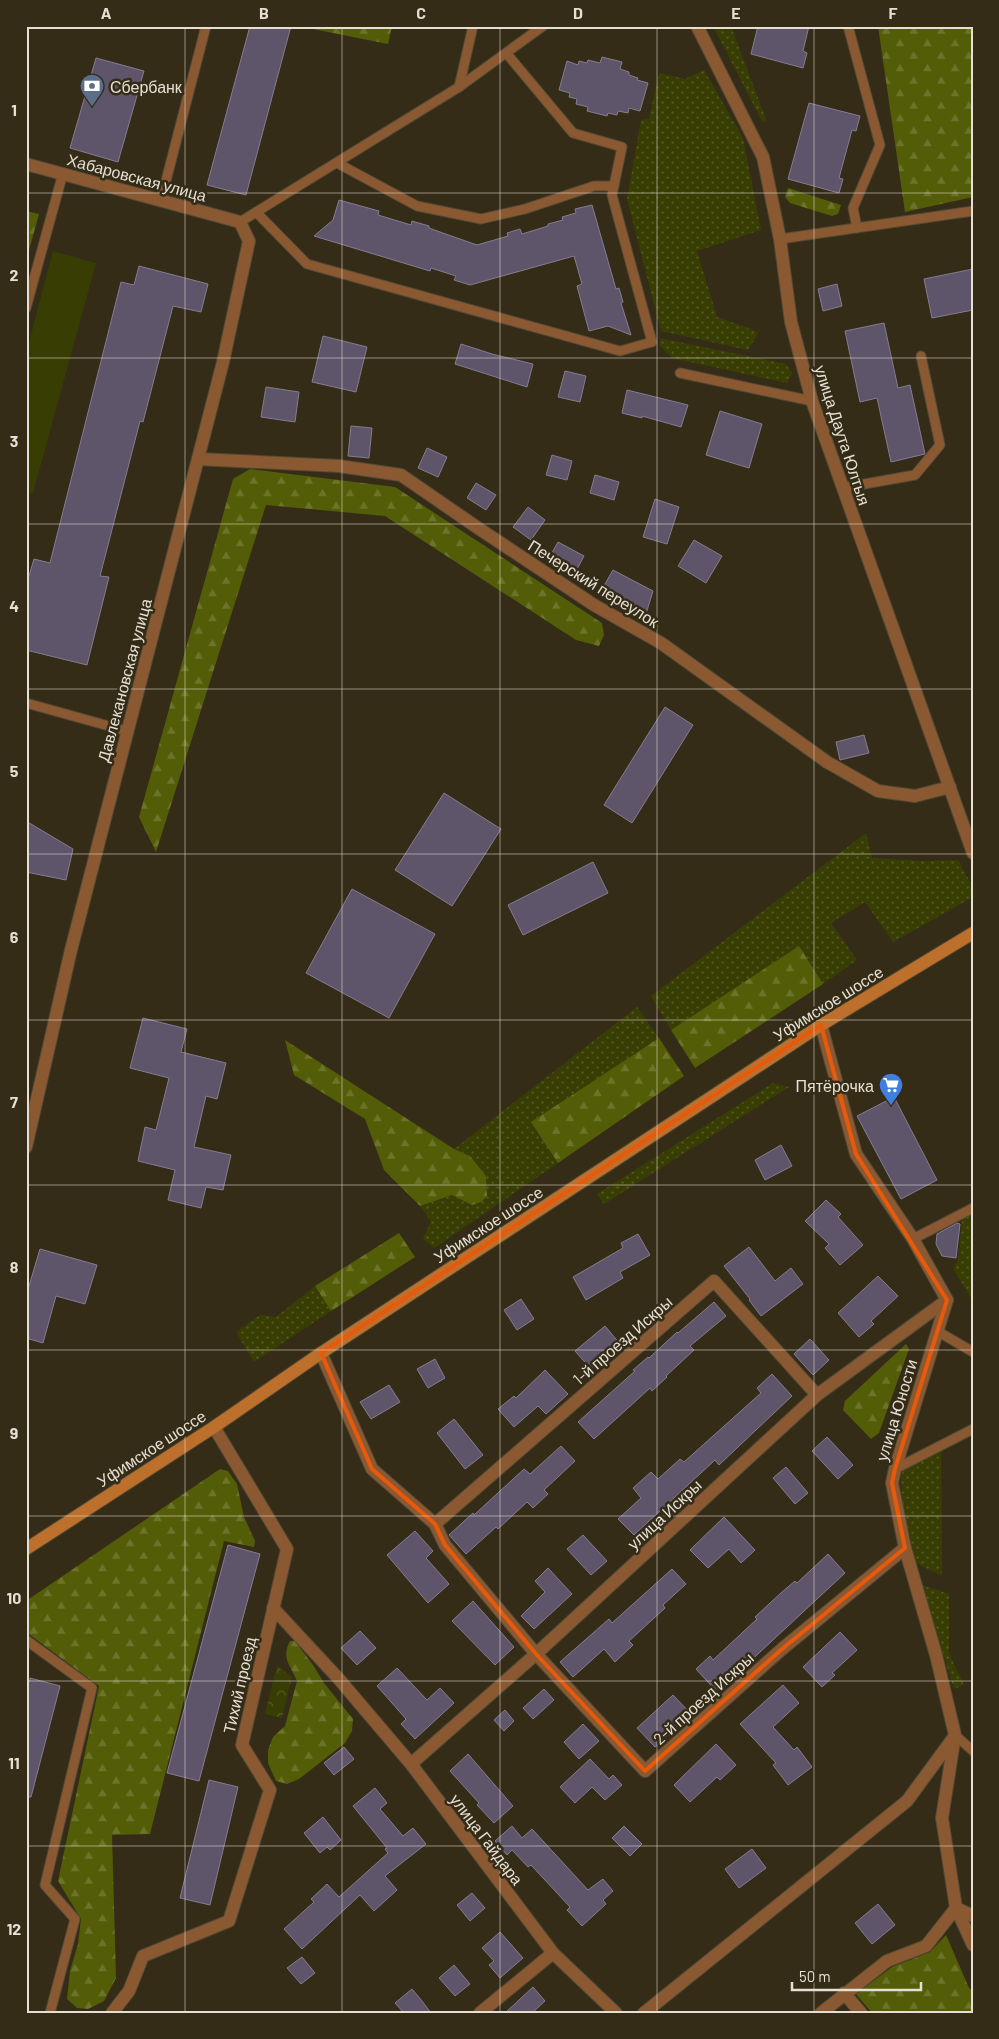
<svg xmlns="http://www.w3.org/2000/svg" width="999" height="2039" font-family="Barlow,sans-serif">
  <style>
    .grass { fill: url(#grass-dots) }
    .forest { fill: url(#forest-firs) }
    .park { fill: url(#park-crowns) }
    .pitch { fill: #383e03 }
    .building { fill: #5e556a; stroke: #847c91 }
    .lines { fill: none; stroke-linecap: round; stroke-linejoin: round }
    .service-casing { stroke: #514936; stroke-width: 11 }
    .minor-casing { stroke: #514936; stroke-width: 14 }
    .secondary-casing { stroke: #514936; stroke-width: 14 }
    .service { stroke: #8a5932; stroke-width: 9 }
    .minor { stroke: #8a5932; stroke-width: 12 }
    .secondary { stroke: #bd702c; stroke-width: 12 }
    .marked { fill: none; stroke: #e8590c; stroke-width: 4; stroke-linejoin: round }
    .grid { fill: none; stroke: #e6e0d4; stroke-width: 1; stroke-opacity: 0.55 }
    .labels { text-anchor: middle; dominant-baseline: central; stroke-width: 5; stroke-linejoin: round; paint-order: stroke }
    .poi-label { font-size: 16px; fill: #e6e0d4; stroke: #352c18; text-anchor: start }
    .street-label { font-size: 16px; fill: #e6e0d4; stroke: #352c18 }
    .neatline { fill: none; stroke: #e6e0d4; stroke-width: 2 }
    .grid-label { font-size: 16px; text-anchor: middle; font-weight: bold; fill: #e6e0d4 }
  </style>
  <defs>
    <pattern id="grass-dots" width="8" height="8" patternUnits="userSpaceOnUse" patternTransform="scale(1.25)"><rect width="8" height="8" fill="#383e03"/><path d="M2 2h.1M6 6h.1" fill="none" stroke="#555a27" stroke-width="1.8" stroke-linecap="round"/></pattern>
    <pattern id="forest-firs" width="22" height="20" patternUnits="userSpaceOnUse" patternTransform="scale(1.25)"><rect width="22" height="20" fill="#535c07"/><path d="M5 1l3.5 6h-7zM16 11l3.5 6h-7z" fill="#6c732a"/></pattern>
    <pattern id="park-crowns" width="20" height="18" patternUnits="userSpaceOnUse" patternTransform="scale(1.25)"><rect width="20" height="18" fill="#383e03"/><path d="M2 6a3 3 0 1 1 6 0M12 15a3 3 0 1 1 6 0" fill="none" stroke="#555a27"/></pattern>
  </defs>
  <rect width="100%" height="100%" fill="#352c18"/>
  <g class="grass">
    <path d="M713,26H731L767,122L762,121Z"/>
    <path d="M704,70L743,138L761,230L697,251L717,317L759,332L748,350L661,331L627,199L641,120L649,119L659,73L685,79Z"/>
    <path d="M660,338L786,364L792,373L787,383L672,358L659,345Z"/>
    <path d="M866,833L872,858L922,861L958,860L973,887V897L893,942L865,902L831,923L857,960L823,984L798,947L671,1030L651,996Z"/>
    <path d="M637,1007L659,1038L532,1122L558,1163L434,1248L423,1239L431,1221L420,1206L452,1195L472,1205L470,1156L454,1149Z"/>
    <path d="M773,1083L789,1087L604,1204L597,1194Z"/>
    <path d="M973,1213V1302L953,1268L958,1260L962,1219Z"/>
    <path d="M315,1286L331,1311L254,1362L236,1332L260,1315L276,1317Z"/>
    <path d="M941,1451L942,1576L916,1563C912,1546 894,1481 904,1469Z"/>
    <path d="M922,1585L949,1594V1653L964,1685L954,1689Z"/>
  </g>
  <g class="forest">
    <path d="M308,26H392L388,44L308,28Z"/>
    <path d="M878,26H973V197L905,212Z"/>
    <path d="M788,188L841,205L838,214L832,216L790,203L785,197Z"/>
    <path d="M26,211L39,214L26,261Z"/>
    <path d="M250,469L395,487L602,623L604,635L599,646L576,640L385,516L266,505L156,852L139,817L233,479Z"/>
    <path d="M799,946L823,984L695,1068L671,1030Z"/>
    <path d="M659,1038L684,1076L558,1163L531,1122Z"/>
    <path d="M285,1040L454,1149L470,1156L486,1176L487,1196L481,1202L472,1205L452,1195L420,1206L384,1170L365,1119L294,1075Z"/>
    <path d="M399,1233L415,1257L331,1311L315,1286Z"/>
    <path d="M906,1344L909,1349L879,1433L871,1439L843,1410L845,1401Z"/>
    <path d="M220,1469L228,1471L237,1484L244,1517L255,1541L254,1547L224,1541L150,1834L112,1835L116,1978L104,2001L88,2009L77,2008L67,1999L70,1971L78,1944L81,1919L58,1881L99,1686L26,1632V1601Z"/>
    <path d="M290,1641H295L313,1665L324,1683L353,1719L352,1731L345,1743L299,1779L287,1784L276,1781L268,1763V1750L273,1737L285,1726L297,1681C290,1664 281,1658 290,1641Z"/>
    <path d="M946,1935L969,1988L973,1991V2013H872L856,1994L892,1967L930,1952Z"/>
  </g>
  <path class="park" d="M277,1666L292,1677L282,1718L265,1714Z"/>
  <path class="pitch" d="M53,251L96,263L33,493L26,492V354Z"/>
  <g class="building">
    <path d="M250,26H291L246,195L207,185Z"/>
    <path d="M758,26H809L803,51L807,53L803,68L751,54Z"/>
    <path d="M602,57L622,62L620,69L629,72V75L638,78L637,80L648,83L640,111L629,108L628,113L618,111L617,115L608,113L607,116L587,111L588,107L576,104L577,99L569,97L570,93L559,90L567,61L578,65L579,61L587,63L588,60L600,63Z"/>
    <path d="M96,58L144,71L118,162L70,148Z"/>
    <path d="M809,103L860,116L856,131L852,130L839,178L843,179L839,193L788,179Z"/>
    <path d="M339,200L379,211L378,215L411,225L412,221L429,226V228L440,232L477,245L508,236L507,233L520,229L522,234L548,226V224L563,220L562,217L576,213L575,209L592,205L616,289L619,288L623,302L621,303L631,335L608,326L589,331L577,286L582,284L574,256L470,285L454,280L456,276L431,268L430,271L314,236L333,220Z"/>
    <path d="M139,266L208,284L201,312L173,306L143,422L140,421L100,576L109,577L87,665L26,650V586L34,559L50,563L121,282L134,285Z"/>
    <path d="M973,269V310L932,318L924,279Z"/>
    <path d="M837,284L842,306L823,311L818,289Z"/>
    <path d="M884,323L898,388L910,385L925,454L891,462L877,398L860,402L845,331Z"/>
    <path d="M323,336L367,347L356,392L312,382Z"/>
    <path d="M461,344L492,354L533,364L527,387L455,364Z"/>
    <path d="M565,371L586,376L580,402L558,397Z"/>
    <path d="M266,387L299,392L295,422L261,417Z"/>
    <path d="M627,390L688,405L681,427L642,416V418L622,413Z"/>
    <path d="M720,411L762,424L749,468L706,455Z"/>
    <path d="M351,426L372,428L369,458L348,456Z"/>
    <path d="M427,448L447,457L438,477L418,468Z"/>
    <path d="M552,455L572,461L567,480L546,475Z"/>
    <path d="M595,475L619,482L614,500L590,493Z"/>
    <path d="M476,483L496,495L486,510L467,498Z"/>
    <path d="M655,499L679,507L667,544L643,537Z"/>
    <path d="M528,507L545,520L531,540L513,527Z"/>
    <path d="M694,540L722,556L706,583L678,566Z"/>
    <path d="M558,542L584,556L575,573L549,558Z"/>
    <path d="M613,570L653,591L645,617L626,607L628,604L602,589Z"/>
    <path d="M665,707L693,725L632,823L604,805Z"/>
    <path d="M864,735L869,753L840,760L836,742Z"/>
    <path d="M444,793L501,829L452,906L395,870Z"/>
    <path d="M26,821L73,849L66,880L26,872Z"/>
    <path d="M593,862L608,893L523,935L508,905Z"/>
    <path d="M352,889L435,934L389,1018L306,973Z"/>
    <path d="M143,1018L187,1029L181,1052L226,1063L217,1099L206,1096L194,1147L231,1155L223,1190L206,1187L201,1208L168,1200L175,1170L138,1161L145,1127L156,1130L169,1078L130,1068Z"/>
    <path d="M894,1097L937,1180L901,1199L857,1116Z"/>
    <path d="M781,1145L792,1166L765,1180L755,1160Z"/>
    <path d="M826,1200L841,1214L838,1217L863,1245L840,1265L825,1248L829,1244L805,1221Z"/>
    <path d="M957,1223L960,1224L956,1258L942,1256L936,1244L937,1234Z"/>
    <path d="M638,1234L650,1255L620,1272L623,1278L586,1300L573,1277L623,1248L621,1243Z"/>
    <path d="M749,1247L775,1281L791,1268L803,1284L761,1316L749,1300L750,1299L724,1266Z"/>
    <path d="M40,1249L97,1265L85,1304L56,1296L43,1343L26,1338V1285L29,1286Z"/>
    <path d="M878,1276L898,1296L871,1321L874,1324L859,1337L838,1313Z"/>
    <path d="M521,1299L534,1319L517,1330L504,1310Z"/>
    <path d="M714,1302L726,1316L690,1346L694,1350L666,1376L667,1377L652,1391L650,1388L594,1439L578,1422L635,1371L633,1370L648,1357L649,1358L677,1332L678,1333Z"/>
    <path d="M605,1326L620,1344L591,1369L575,1351Z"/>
    <path d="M810,1339L829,1360L813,1375L794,1354Z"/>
    <path d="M435,1359L445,1378L428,1388L417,1369Z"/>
    <path d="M545,1370L568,1394L546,1414L538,1406L514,1427L498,1409L514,1396L516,1398Z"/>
    <path d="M772,1374L792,1396L719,1465L715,1460L634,1535L618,1519L641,1498L633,1488L651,1472L658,1479L680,1459L684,1462L761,1393L757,1388Z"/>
    <path d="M389,1385L400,1402L371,1419L360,1402Z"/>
    <path d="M454,1419L483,1455L465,1469L437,1433Z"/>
    <path d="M827,1437L853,1465L838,1479L812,1451Z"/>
    <path d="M561,1446L575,1461L544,1490L548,1494L533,1508L527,1502L498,1529L496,1527L466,1554L449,1535L473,1513L474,1515L524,1469L530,1474Z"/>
    <path d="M786,1467L808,1493L795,1504L773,1478Z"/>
    <path d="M724,1517L755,1550L741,1563L729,1549L708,1568L690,1550Z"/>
    <path d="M415,1531L433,1551L426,1558L449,1584L428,1603L387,1555Z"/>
    <path d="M583,1535L607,1561L591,1575L567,1549Z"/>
    <path d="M228,1545L260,1554L199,1781L167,1773Z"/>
    <path d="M828,1554L845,1573L717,1692L696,1669L710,1656L713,1660L757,1619L755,1617L782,1592L795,1581L797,1583Z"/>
    <path d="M548,1568L572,1594L534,1629L521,1616L545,1592L535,1581Z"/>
    <path d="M672,1569L686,1584L663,1605L665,1608L629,1641L633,1645L615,1662L604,1649L573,1677L560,1662L609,1619L612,1623Z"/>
    <path d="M473,1601L514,1647L495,1665L452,1621Z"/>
    <path d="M360,1631L376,1648L357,1665L341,1648Z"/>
    <path d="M840,1632L857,1650L832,1673L835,1675L822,1687L803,1667Z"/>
    <path d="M397,1668L427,1700L440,1688L454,1703L415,1739L401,1724L406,1719L377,1686Z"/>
    <path d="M30,1678L60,1686L31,1797H26V1680L30,1681Z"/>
    <path d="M783,1685L799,1703L773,1727L794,1750L797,1747L812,1767L788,1785L773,1765L776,1763L740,1724Z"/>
    <path d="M544,1689L554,1700L533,1719L523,1708Z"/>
    <path d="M673,1695L691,1714L655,1747L637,1728Z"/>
    <path d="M505,1710L514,1721L504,1731L494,1720Z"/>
    <path d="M583,1724L599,1741L579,1759L564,1742Z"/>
    <path d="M716,1744L736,1765L720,1780L717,1777L690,1802L674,1785Z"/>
    <path d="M344,1747L354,1759L334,1775L324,1763Z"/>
    <path d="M468,1754L513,1806L494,1823L477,1805L479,1803L450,1771Z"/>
    <path d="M590,1759L609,1779L613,1775L622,1785L605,1800L592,1787L575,1803L560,1787Z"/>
    <path d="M209,1780L238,1787L210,1905L180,1898Z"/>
    <path d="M375,1788L387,1803L380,1809L403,1836L413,1828L426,1844L385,1876L397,1890L374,1911L360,1895L302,1949L284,1929L314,1902L311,1899L327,1884L339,1897L388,1853L385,1849L387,1848L353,1806Z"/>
    <path d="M323,1817L341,1840L330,1850L327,1847L320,1853L304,1833Z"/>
    <path d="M512,1826L522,1838L532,1829L588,1890L603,1879L613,1891L603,1900L606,1904L582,1926L567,1910L570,1907L531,1865L528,1867L512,1850L507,1855L495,1841Z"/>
    <path d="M624,1826L642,1844L630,1856L612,1838Z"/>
    <path d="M752,1849L766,1868L739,1888L725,1869Z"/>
    <path d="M472,1893L485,1908L470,1921L457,1905Z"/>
    <path d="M878,1904L895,1925L872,1944L855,1923Z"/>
    <path d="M500,1932L523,1958L500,1978L489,1965L494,1961L482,1948Z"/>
    <path d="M302,1957L315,1973L301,1984L287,1968Z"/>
    <path d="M454,1965L470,1984L455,1996L439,1978Z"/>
    <path d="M533,1987L545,2001L532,2013H505Z"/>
    <path d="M412,1989L422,2001L431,2013H404L395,2003Z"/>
  </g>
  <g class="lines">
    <defs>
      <g id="service">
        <path d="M848,26L880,145L853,208L857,228"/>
        <path d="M459,87L473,26"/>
        <path d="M337,163L417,206L481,219L525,209L594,186H614"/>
        <path d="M161,200L206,26"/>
        <path d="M256,212L307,264L620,351L652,342L612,195L622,147L573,133L507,54"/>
        <path d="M240,222L459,87L543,26"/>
        <path d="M780,239L973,211"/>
        <path d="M26,308L63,173"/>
        <path d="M680,373L812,401"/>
        <path d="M842,488L915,475L940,445L921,356"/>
        <path d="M26,703L127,731"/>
        <path d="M913,1239L973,1208"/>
        <path d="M937,1331L973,1352"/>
        <path d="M895,1469L973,1429"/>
        <path d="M26,1640L92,1688L45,1885L75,1919L50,2013"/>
        <path d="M955,1735L973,1751"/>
      </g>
      <g id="minor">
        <path d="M697,26L763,157L780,239L791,322L812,401L973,853"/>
        <path d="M26,164L240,222L249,241L223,362L71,950L26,1147"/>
        <path d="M198,459L339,466L401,475L478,528L594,605L661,643L827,762L878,791L915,796L950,787"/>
        <path d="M821,1025L856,1154L913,1239L947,1300L895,1469L892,1483L905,1548L936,1655L955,1735L942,1818L956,1908L973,1945"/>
        <path d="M321,1353L372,1469L435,1524L445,1545L536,1654L645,1771L782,1649L905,1548"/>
        <path d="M435,1524L714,1281L817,1395"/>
        <path d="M273,1608L338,1678L411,1764L553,1953L616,2013"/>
        <path d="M411,1764L536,1654L817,1395L947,1300"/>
        <path d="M844,1993L861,2013"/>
        <path d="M112,2013L129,1991L143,1956L229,1921L270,1790L242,1745L287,1549L214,1427"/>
        <path d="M480,2013L553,1953"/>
        <path d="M644,2013L907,1801L954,1737"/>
        <path d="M821,2013L887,1961L926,1946L956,1908L973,1916"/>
      </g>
      <path id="secondary" d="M26,1549L214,1427L321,1353L821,1025L973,933"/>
    </defs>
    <use href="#service" class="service-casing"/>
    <use href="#minor" class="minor-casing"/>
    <use href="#secondary" class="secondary-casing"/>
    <use href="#service" class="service"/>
    <use href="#minor" class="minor"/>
    <use href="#secondary" class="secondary"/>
  </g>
  <path class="marked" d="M821,1025L856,1154L947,1300L895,1469L892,1483L905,1548L782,1649L645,1771L536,1654L445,1545L435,1524L372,1469L321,1353Z"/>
  <path class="grid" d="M185,26V2013M342,26V2013M500,26V2013M657,26V2013M814,26V2013M26,193H973M26,358H973M26,524H973M26,689H973M26,854H973M26,1020H973M26,1185H973M26,1350H973M26,1516H973M26,1681H973M26,1846H973"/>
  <defs>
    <symbol id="bank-pin" viewBox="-11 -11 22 30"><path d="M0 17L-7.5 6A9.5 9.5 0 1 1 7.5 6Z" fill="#5c6f8a" stroke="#352c18"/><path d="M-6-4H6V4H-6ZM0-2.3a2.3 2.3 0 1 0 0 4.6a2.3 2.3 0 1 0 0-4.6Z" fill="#fff"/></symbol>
    <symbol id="supermarket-pin" viewBox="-11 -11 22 30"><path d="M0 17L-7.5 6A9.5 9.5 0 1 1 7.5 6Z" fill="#3f7fe0" stroke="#352c18"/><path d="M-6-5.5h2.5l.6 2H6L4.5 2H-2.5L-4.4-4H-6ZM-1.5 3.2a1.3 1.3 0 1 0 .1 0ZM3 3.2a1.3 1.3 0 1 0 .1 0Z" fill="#fff"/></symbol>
  </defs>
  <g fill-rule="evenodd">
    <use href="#bank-pin" x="78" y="72" width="28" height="38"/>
    <use href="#supermarket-pin" x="877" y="1071" width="28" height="38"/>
  </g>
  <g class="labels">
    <g class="poi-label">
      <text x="110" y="86">Сбербанк</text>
      <text x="874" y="1085" text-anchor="end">Пятёрочка</text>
    </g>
    <g class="street-label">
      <text transform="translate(137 177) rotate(15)">Хабаровская улица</text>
      <text transform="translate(843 435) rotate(72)">улица Даута Юлтыя</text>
      <text transform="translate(594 583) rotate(32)">Печерский переулок</text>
      <text transform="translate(124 680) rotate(-75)">Давлекановская улица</text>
      <text transform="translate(828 1003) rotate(-32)">Уфимское шоссе</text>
      <text transform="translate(488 1224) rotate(-33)">Уфимское шоссе</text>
      <text transform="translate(622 1340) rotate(-41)">1-й проезд Искры</text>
      <text transform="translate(896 1410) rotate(-73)">улица Юности</text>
      <text transform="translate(151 1448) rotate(-33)">Уфимское шоссе</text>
      <text transform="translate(664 1514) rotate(-43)">улица Искры</text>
      <text transform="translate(239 1685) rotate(-77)">Тихий проезд</text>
      <text transform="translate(703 1698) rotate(-42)">2-й проезд Искры</text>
      <text transform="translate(487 1839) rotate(53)">улица Гайдара</text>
    </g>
  </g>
  <rect width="999" height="2039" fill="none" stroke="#352c18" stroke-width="55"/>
  <path d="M792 1982v8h129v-8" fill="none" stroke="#e6e0d4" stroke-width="2.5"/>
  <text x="799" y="1982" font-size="15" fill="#e6e0d4" stroke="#352c18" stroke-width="4" paint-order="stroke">50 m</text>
  <rect x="28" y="28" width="944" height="1984" class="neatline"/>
  <g class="grid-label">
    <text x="106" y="19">A</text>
    <text x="264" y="19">B</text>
    <text x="421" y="19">C</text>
    <text x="578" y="19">D</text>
    <text x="736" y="19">E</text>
    <text x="893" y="19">F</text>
    <text x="14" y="116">1</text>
    <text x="14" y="281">2</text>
    <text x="14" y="447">3</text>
    <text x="14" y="612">4</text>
    <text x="14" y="777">5</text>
    <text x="14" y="943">6</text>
    <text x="14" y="1108">7</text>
    <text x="14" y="1273">8</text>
    <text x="14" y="1439">9</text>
    <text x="14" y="1604">10</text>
    <text x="14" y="1769">11</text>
    <text x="14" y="1935">12</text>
  </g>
</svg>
